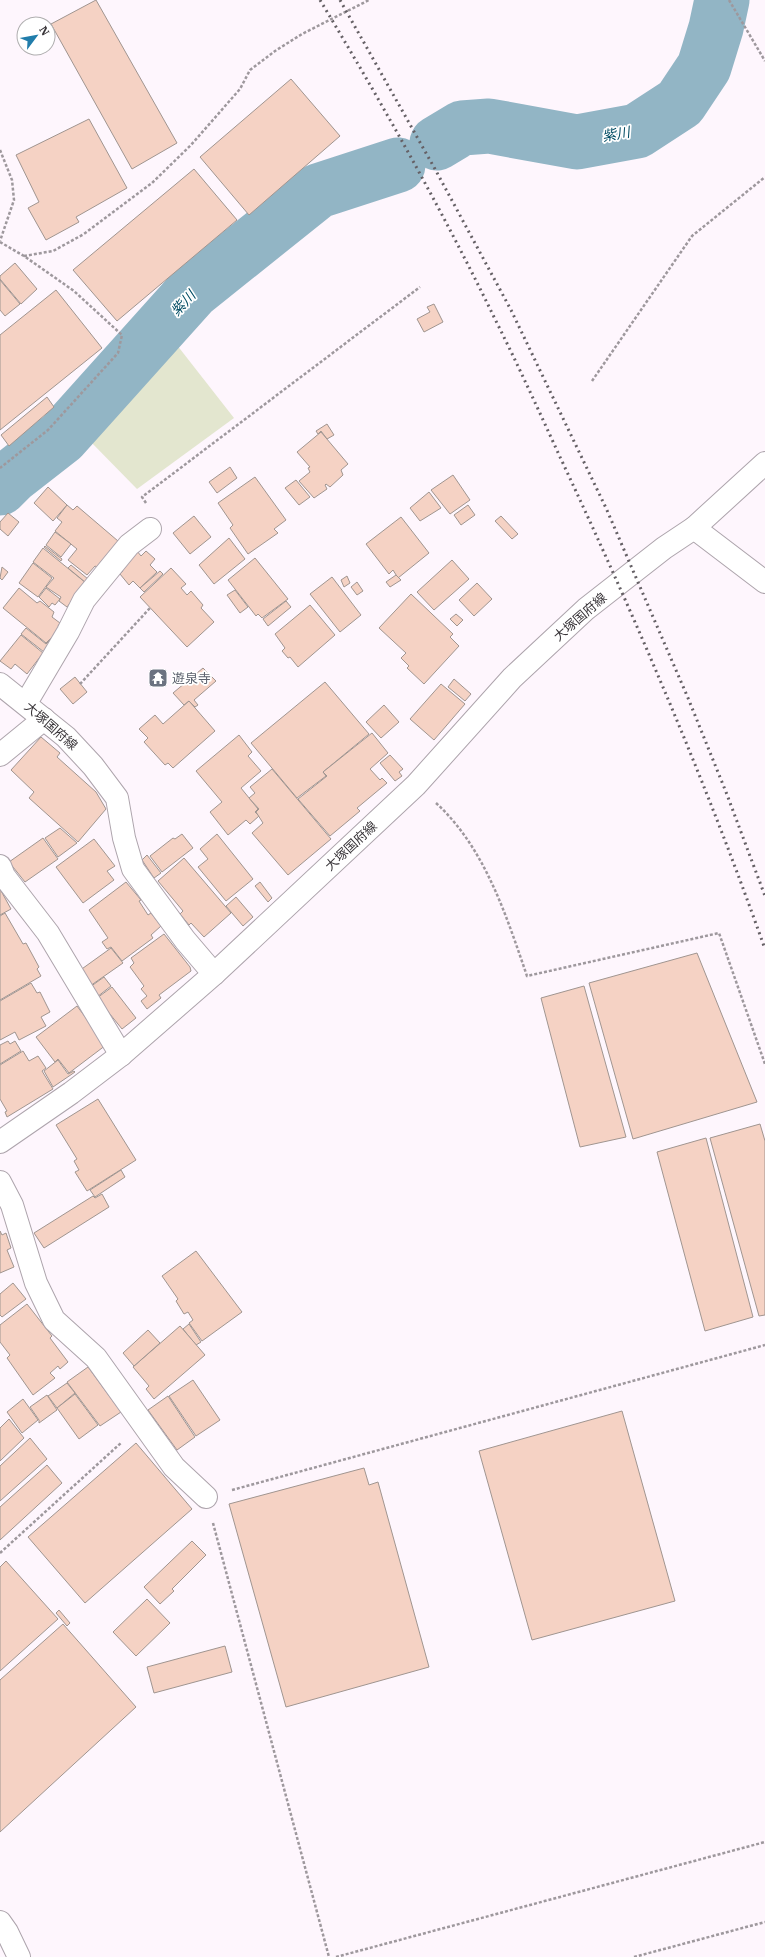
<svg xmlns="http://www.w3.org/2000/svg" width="765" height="1957" font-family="'IBM Plex Serif','Noto Sans JP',serif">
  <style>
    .green { fill: #e3e6cf }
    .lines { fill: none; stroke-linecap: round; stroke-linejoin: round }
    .river { stroke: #92b5c5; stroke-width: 55 }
    .building { fill: #f5d2c4; stroke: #a09590 }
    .minor-casing { stroke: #ada4ac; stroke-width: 24 }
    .secondary-casing { stroke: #ada4ac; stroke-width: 24 }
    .path { stroke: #9e989d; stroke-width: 2.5; stroke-dasharray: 3 2; stroke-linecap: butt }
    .minor { stroke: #fff; stroke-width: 22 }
    .secondary { stroke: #fff; stroke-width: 22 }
    .rail { stroke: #656065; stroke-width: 3; stroke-dasharray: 2 4; stroke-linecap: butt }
    .labels { text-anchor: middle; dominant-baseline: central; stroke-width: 3.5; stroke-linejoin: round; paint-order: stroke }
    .street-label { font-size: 13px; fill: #383438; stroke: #fff }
    .worship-label { font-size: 13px; fill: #5b616d; stroke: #fff; text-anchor: start }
    .water-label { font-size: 14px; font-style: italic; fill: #004c63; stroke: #fff }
  </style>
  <rect width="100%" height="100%" fill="#fef6fd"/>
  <path class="green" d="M173,340L234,418L137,489L89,440Z"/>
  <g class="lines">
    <g class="river">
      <path d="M437,143L462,128L489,126L577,142L637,131L680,103L704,67L716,28L722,0"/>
      <path d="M0,488L12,476L62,437L193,291L318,191L398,165"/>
    </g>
  </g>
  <g class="building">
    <path d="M96,0L177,143L132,169L51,24Z"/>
    <path d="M291,79L340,136L249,215L200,157Z"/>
    <path d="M89,119L127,188L76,217L79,222L46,240L28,208L39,202L16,155Z"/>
    <path d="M194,169L237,220L117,321L73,270Z"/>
    <path d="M15,263L37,289L21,304L0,279V276Z"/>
    <path d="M0,280L20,304L5,316L0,310Z"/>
    <path d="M56,290L102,348L0,430V335Z"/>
    <path d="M434,304L443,322L424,332L417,319L430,312L427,307Z"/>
    <path d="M47,397L54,407L9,446L1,435Z"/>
    <path d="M327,424L334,435L327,439L321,431L318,434L316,431Z"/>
    <path d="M321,432L348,464L341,470L343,475L330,487L326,484L325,485L327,489L314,498L299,481L310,472L308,468L310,467L297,452Z"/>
    <path d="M230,467L237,478L217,493L209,482Z"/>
    <path d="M453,475L470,500L450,514L431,490Z"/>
    <path d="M255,477L286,520L274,529L278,533L248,554L230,528L233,525L218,503Z"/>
    <path d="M296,480L310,497L299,505L285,488Z"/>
    <path d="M48,487L67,505L53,521L34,503Z"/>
    <path d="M429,492L441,508L420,521L410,508Z"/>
    <path d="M67,505L73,510L77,506L118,541L97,567L95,566L87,575L68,560L77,549L55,531L62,522L57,518Z"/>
    <path d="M468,505L475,515L461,525L454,515Z"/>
    <path d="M8,513L19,522L8,536L0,529V522Z"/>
    <path d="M194,516L211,537L190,554L173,533Z"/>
    <path d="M501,516L518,534L512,539L495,521Z"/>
    <path d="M401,517L429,553L398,578L393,570L389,574L366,544Z"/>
    <path d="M55,532L71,544L61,557L46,545Z"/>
    <path d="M229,538L245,559L214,584L199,565Z"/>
    <path d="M45,546L62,559L61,561L44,547Z"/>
    <path d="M43,548L86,583L67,607L59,601L61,597L46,587L54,578L33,562Z"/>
    <path d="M137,551L141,556L146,551L155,559L150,565L157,572L140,588L133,581L129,585L120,574L123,571L120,567Z"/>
    <path d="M255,558L288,599L262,618L258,614L256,616L228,580Z"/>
    <path d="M452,560L469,579L434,610L417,592Z"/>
    <path d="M33,563L52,578L38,597L19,583Z"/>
    <path d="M71,565L88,579L85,582L68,568Z"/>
    <path d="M2,567L8,572L2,580L0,578Z"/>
    <path d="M171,568L186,584L181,588L187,595L191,591L203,605L201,608L214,622L187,647L140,597Z"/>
    <path d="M160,571L163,574L144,592L140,588Z"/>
    <path d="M396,575L401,580L390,587L386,582Z"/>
    <path d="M347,576L350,583L344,587L341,580Z"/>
    <path d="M332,577L361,615L340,632L310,594Z"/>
    <path d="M357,582L363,591L357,595L351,587Z"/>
    <path d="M477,583L492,599L474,616L459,600Z"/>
    <path d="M19,588L37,603L40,601L54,612L52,617L60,623L58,626L60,629L46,643L3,608Z"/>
    <path d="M46,588L60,599L55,605L52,603L49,607L39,597Z"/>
    <path d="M235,590L248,607L240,613L227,595Z"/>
    <path d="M411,594L453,634L450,637L459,646L424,684L407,668L409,666L401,658L406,653L379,628Z"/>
    <path d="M286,601L291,607L268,626L263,619Z"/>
    <path d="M310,605L335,635L298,667L290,657L288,658L282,651L285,648L275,634Z"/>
    <path d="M456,614L463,620L457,626L450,619Z"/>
    <path d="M26,628L46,644L51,639L53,641L44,652L21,634Z"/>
    <path d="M21,635L43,653L27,674L15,664L11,669L0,661Z"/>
    <path d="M203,668L216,681L194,700L198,705L195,707L189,701L184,705L173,693Z"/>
    <path d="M75,677L87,692L73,704L60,689Z"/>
    <path d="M454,679L471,694L465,701L448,687Z"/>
    <path d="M325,682L369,734L323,772L326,776L297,798L251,743Z"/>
    <path d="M441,684L465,704L434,740L410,719Z"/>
    <path d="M189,701L215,731L173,768L168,763L165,765L144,742L148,738L139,729L155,715L163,724Z"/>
    <path d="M384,705L399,722L381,738L366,722Z"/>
    <path d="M372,733L388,753L370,769L380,780L382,778L387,783L357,808L360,811L330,836L298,799L327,776L323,772Z"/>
    <path d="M239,735L252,752L248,756L261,771L241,788L258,809L255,812L259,816L250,824L246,820L228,835L210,812L222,802L196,771Z"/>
    <path d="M41,737L60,753L57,757L96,792L106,809L78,842L29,798L34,792L11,770Z"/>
    <path d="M390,755L403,769L399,772L402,776L395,781L380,763Z"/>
    <path d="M272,769L331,839L288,875L252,833L263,823L256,812L259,809L249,798L255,793L250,787Z"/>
    <path d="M60,828L77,843L58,857L45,838Z"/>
    <path d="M182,834L193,848L162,872L150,856L173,838L175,839Z"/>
    <path d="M217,834L253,879L226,901L198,867L208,859L200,849Z"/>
    <path d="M43,838L58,859L25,882L9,862Z"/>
    <path d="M94,839L115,866L107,871L114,880L83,903L56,867Z"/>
    <path d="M147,855L161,873L154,878L142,860Z"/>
    <path d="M184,858L231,913L204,937L191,923L189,925L180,914L183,911L158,881Z"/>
    <path d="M126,882L141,900L139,901L148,915L151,913L161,926L151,935L153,938L122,961L111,947L107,949L102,942L108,938L89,910Z"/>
    <path d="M260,882L272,898L268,902L255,886Z"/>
    <path d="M0,889L11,909L0,915Z"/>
    <path d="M236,897L253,917L243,926L226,906Z"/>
    <path d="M5,913L23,944L26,943L39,967L37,969L41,976L0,1000V916Z"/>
    <path d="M164,934L190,967L191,971L159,995L161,998L147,1009L141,1001L147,996L141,989L144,986L130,967L134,963L131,958Z"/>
    <path d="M111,948L123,963L90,986L79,971Z"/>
    <path d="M697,953L757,1102L633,1139L589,983Z"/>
    <path d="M104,977L111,986L97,997L90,987Z"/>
    <path d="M31,983L37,993L40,992L50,1012L41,1017L46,1026L19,1040L15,1032L0,1040V1001Z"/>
    <path d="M584,986L626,1137L580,1147L541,998Z"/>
    <path d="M112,987L136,1018L122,1029L97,998Z"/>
    <path d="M77,1006L106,1045L69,1073L58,1059L55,1062L36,1037Z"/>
    <path d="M8,1041L10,1044L15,1041L21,1051L0,1064V1045Z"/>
    <path d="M23,1051L29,1061L38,1056L46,1068L42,1071L53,1089L7,1117L5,1112L7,1111L0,1099V1065Z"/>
    <path d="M58,1060L68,1074L74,1071L75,1072L53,1087L44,1071Z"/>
    <path d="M98,1099L136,1160L87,1191L75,1172L79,1170L74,1161L77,1159L56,1125Z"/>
    <path d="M760,1124L765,1141V1315L759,1316L710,1138Z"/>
    <path d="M706,1138L753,1317L705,1331L657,1152Z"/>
    <path d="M121,1170L125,1177L95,1197L90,1190Z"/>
    <path d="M102,1194L109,1207L44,1248L34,1233L93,1196L95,1198Z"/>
    <path d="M0,1231L2,1235L6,1233L11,1248L7,1250L14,1267L0,1273Z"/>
    <path d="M196,1251L242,1312L202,1341L189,1323L193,1320L188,1312L184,1314L176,1301L178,1299L162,1276Z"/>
    <path d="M13,1283L26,1299L2,1317L0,1315V1294Z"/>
    <path d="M27,1304L52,1336L50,1338L68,1362L60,1369L58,1366L50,1373L55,1378L33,1395L7,1358L10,1355L0,1342V1325Z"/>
    <path d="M189,1324L201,1342L196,1345L183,1329Z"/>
    <path d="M180,1326L205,1355L154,1399L146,1389L149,1386L133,1367Z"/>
    <path d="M148,1330L160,1343L134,1366L123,1353Z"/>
    <path d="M88,1367L121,1412L100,1426L67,1382Z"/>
    <path d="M193,1380L220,1420L196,1436L169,1396Z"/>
    <path d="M67,1383L75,1393L57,1408L48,1396Z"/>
    <path d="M75,1394L98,1425L79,1439L57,1408Z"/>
    <path d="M47,1395L57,1410L39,1423V1420L30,1407Z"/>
    <path d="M168,1396L195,1437L177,1450L148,1410Z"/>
    <path d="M23,1399L38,1420L22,1433L7,1412Z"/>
    <path d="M622,1411L675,1601L532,1640L479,1451Z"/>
    <path d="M9,1419L24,1438L0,1461V1428Z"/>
    <path d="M30,1438L47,1459L0,1501V1466Z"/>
    <path d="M136,1443L192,1509L85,1603L28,1537Z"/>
    <path d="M47,1465L62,1483L0,1540V1507Z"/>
    <path d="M364,1468L369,1485L378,1482L429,1667L286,1707L229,1504Z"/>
    <path d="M192,1541L206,1555L172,1589L174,1591L160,1604L144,1587Z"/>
    <path d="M6,1561L58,1619L0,1671V1567Z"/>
    <path d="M147,1599L170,1623L136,1656L113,1632Z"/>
    <path d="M59,1610L70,1623L67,1626L56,1613Z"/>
    <path d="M63,1624L136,1707L0,1832V1680Z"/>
    <path d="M225,1646L232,1672L154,1693L147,1667Z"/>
  </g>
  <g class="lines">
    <defs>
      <g id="minor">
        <path d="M694,528L765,463"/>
        <path d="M26,703L68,632L84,600L129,545L150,529"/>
        <path d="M0,755L44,719"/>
        <path d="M0,866L4,876L48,933L121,1055"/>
        <path d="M0,1142L71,1093L121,1055L214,974"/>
        <path d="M0,1182L12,1205L36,1283L54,1320L96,1358L174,1467L206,1497"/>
        <path d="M0,1922L7,1932L19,1957"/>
      </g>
      <path id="secondary" d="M0,684L66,737L93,766L117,798L124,838L133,869L185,940L214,974L416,785L512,678L586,609L664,548L694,528L765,582"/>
    </defs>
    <use href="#minor" class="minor-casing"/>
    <use href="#secondary" class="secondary-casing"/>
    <g class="path">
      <path d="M729,0L765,61"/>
      <path d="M0,150L12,180L14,200L0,241"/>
      <path d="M0,242L24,256L74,291L122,335L118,353L48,430L0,468"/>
      <path d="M24,256L53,251L84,234L152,183L191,145L240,89L250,70L275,51L302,34L369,0"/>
      <path d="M592,381L692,236L765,177"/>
      <path d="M146,503L142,497L420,287"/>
      <path d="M80,684L150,608"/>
      <path d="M436,803C485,848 506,915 527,976L719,933L765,1064"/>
      <path d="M232,1490L765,1345"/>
      <path d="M213,1523L329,1957"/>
      <path d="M0,1553L122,1442"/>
      <path d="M336,1957L765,1842"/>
      <path d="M634,1957L765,1922"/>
    </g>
    <use href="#minor" class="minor"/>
    <use href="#secondary" class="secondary"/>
    <g class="rail">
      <path d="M320,0C382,103 442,210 495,319C518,365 539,411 560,457C636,619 706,782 765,949"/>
      <path d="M340,0L435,169L511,310L606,508L688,698L726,792L765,896"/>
    </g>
  </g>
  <defs>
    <symbol id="temple-square" viewBox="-11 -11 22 22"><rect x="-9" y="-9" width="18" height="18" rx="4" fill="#6b7280" stroke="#fff"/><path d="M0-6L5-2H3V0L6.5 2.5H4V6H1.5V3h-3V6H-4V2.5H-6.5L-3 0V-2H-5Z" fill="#fff"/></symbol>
  </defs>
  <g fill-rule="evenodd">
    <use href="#temple-square" x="147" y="667" width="22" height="22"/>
  </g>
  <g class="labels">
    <g class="street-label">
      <text transform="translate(580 617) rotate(-41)">大塚国府線</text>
      <text transform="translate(51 726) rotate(41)">大塚国府線</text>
      <text transform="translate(351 846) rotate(-43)">大塚国府線</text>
    </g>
    <g class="worship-label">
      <text x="172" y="678">遊泉寺</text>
    </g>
    <g class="water-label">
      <text transform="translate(616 134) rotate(-10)">紫川</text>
      <text transform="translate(183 303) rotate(-47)">紫川</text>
    </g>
  </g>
  <g transform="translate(36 36) rotate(58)"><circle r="19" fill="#ffffff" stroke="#afaeaf"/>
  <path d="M0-3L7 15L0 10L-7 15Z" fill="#217dab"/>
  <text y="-6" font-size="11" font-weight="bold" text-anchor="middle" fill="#383438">N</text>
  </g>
</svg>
